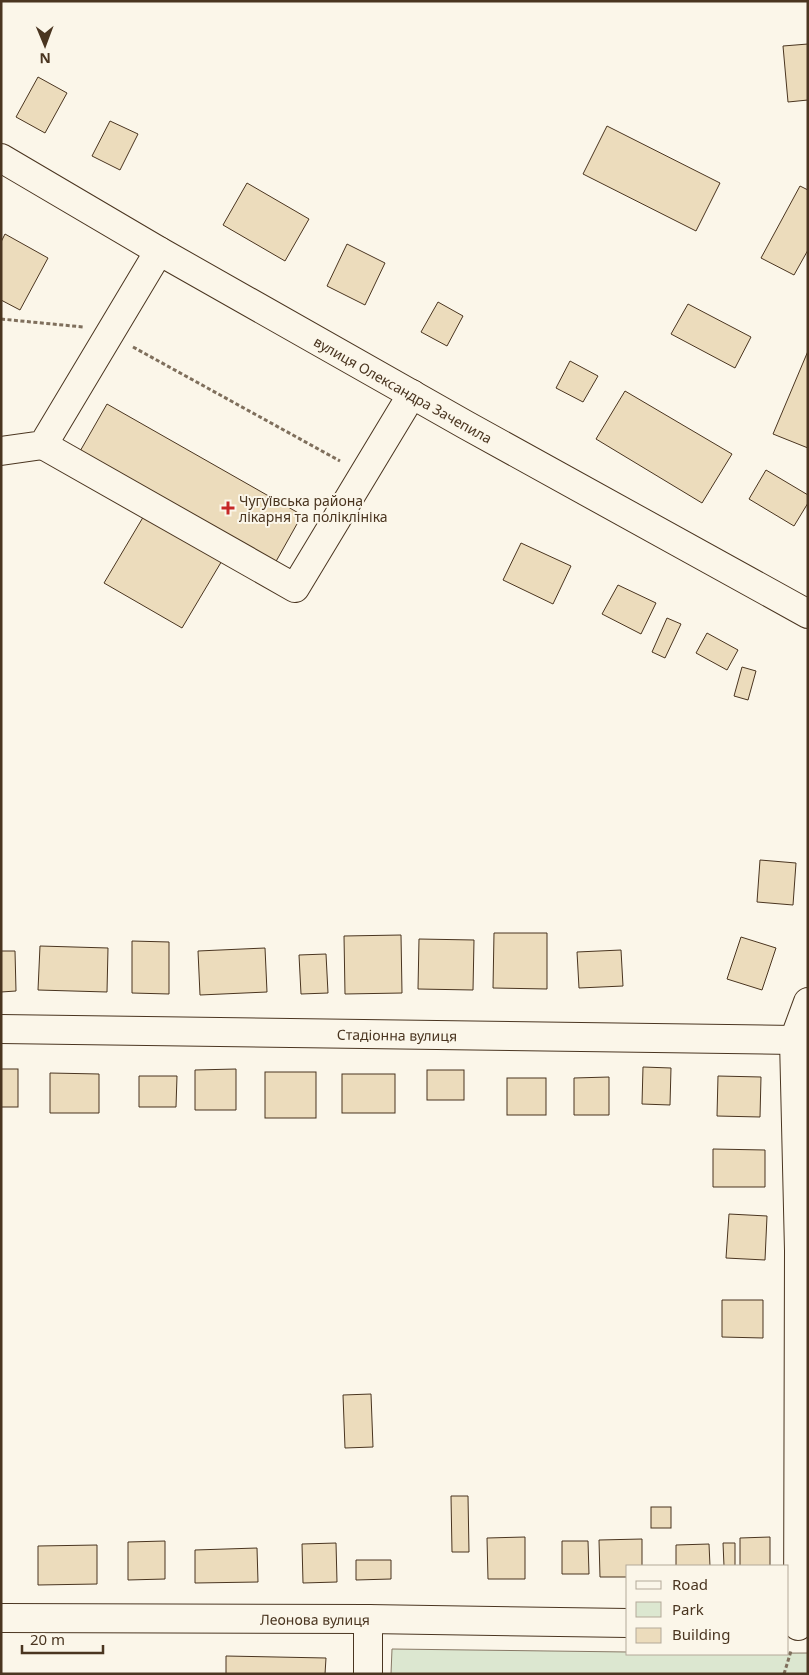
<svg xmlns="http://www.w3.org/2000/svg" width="809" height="1675" font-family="'Noto Sans',sans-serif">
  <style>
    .green { fill: #dce7d0; stroke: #887966 }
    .building { fill: #ecdcbc; stroke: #4a3520 }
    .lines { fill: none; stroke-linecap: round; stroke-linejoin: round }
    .minor-casing { stroke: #4a3520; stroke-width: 30 }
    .major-casing { stroke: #4a3520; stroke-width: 30 }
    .path { stroke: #7f6f5c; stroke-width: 3; stroke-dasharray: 4 2.5; stroke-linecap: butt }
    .minor { stroke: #fbf6e9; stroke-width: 28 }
    .major { stroke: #fbf6e9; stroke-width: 28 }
    .poi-dot { fill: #c62828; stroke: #fbf6e9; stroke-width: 2 }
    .labels { text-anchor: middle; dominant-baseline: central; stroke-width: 4; stroke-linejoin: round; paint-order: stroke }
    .street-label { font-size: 14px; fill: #4a3520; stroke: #fbf6e9 }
    .poi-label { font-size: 14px; fill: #4a3520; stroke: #fbf6e9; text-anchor: start }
  </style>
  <rect width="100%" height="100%" fill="#fbf6e9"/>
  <path class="green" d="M392,1649L628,1652V1654L808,1653V1674H391Z"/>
  <g class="building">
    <path d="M808,44V100L788,102L783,46Z"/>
    <path d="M38,77L67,93L45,133L16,117Z"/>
    <path d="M110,121L138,134L120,170L92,156Z"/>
    <path d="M607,126L720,183L696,231L583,174Z"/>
    <path d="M247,183L309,219L285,261L223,225Z"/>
    <path d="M800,186L808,190V250L794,275L761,258Z"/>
    <path d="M5,234L48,258L20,310L1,300V242Z"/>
    <path d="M347,244L385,263L365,305L327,286Z"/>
    <path d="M438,302L463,316L447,346L421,332Z"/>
    <path d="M688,304L751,337L735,368L671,334Z"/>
    <path d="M808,351V448L773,434Z"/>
    <path d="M570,361L598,376L583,402L556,388Z"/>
    <path d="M625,391L732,454L702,503L596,439Z"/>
    <path d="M107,404L302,515L274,565L223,559L182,628L104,583L145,514L79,453Z"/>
    <path d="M766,470L808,495V503L794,526L749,499Z"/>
    <path d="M521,543L571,566L553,604L503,580Z"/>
    <path d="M618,585L656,603L641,634L602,614Z"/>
    <path d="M667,618L681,624L665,658L652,652Z"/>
    <path d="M707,633L738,650L727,670L696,653Z"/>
    <path d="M742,667L756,671L748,700L734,696Z"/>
    <path d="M760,860L796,863L793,905L757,902Z"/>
    <path d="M494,933H547V989L493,988Z"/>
    <path d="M401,935L402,993L345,994L344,936Z"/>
    <path d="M741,937L776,948L762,990L727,979Z"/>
    <path d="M419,939L474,940L473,990L418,989Z"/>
    <path d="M132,941L169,942V994L132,993Z"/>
    <path d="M40,946L108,948L107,992L38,990Z"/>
    <path d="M265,948L267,992L200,995L198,951Z"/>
    <path d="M621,950L623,986L579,988L577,952Z"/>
    <path d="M1,951H15L16,991L1,992Z"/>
    <path d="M326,954L328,993L301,994L299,955Z"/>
    <path d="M643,1067L671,1068L670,1105L642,1104Z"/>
    <rect x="1" y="1069" width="17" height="38"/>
    <path d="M236,1069V1110H195V1070Z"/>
    <rect x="427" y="1070" width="37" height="30"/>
    <rect x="265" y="1072" width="51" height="46"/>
    <path d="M50,1073L99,1074V1113H50Z"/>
    <rect x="342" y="1074" width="53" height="39"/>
    <path d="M139,1076H177L176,1107H139Z"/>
    <path d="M718,1076L761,1077L760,1117L717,1116Z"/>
    <path d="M609,1077V1115H574V1078Z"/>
    <rect x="507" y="1078" width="39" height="37"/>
    <path d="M713,1149L765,1150V1187H713Z"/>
    <path d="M729,1214L767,1216L765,1260L726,1258Z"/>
    <path d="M722,1300H763V1338L722,1337Z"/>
    <path d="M371,1394L373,1447L345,1448L343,1395Z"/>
    <path d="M451,1496H468L469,1552H452Z"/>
    <rect x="651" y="1507" width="20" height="21"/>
    <path d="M525,1537V1579H488L487,1538Z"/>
    <path d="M770,1537V1566H740V1538Z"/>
    <path d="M642,1539V1566H628V1577H600L599,1540Z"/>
    <path d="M165,1541V1579L128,1580V1542Z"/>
    <path d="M562,1541H588L589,1574H562Z"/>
    <path d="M336,1543L337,1582L303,1583L302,1544Z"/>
    <path d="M723,1543H735V1566H724Z"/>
    <path d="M709,1544L710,1566H676V1545Z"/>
    <path d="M97,1545V1584L38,1585V1546Z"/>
    <path d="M257,1548L258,1582L195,1583V1550Z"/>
    <path d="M356,1560H391V1579L356,1580Z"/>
    <path d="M226,1656L326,1658L325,1674H226Z"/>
  </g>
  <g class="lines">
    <defs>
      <g id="minor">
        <path d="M43,445L295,588L412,394"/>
        <path d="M1,451L43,445L159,251"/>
        <path id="s1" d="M1,1029L794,1040"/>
        <path id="s2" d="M1,1618L368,1619L628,1623"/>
        <path d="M368,1619V1674"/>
        <path d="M798,1626L799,1251L794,1040L808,1002"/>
      </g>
      <g id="major">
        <path id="s3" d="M1,158L159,251L466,425L808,614"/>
      </g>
    </defs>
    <use href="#minor" class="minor-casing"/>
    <use href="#major" class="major-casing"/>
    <g class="path">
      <path d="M1,319L83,327"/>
      <path d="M133,347L340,461"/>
      <path d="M784,1674L791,1651"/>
    </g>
    <use href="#minor" class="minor"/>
    <use href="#major" class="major"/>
  </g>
  <path class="poi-dot" d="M225.5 500.5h5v5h5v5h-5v5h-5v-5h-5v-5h5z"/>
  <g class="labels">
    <g class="street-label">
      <text stroke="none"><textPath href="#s3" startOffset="464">вулиця Олександра Зачепила</textPath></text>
      <text stroke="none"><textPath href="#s1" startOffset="396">Стадіонна вулиця</textPath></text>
      <text stroke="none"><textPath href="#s2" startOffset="314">Леонова вулиця</textPath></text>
    </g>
    <g class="poi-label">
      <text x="239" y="500">Чугуївська района<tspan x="239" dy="16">лікарня та поліклініка</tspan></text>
    </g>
  </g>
  <rect width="809" height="1675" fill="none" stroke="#4a3520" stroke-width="5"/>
  <rect x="626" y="1565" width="162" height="90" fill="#fbf6e9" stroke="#b4a999"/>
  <rect x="636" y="1581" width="25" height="8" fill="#fbf6e9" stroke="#b4a999"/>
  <text x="672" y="1590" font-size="15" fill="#4a3520">Road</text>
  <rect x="636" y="1602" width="25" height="15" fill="#dce7d0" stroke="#b4a999"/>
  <text x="672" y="1615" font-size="15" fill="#4a3520">Park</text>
  <rect x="636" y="1628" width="25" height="15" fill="#ecdcbc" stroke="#b4a999"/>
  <text x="672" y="1640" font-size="15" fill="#4a3520">Building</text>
  <g transform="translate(45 45) rotate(179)" stroke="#fbf6e9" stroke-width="4" paint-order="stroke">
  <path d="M0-4L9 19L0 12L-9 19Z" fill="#4a3520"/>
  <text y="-8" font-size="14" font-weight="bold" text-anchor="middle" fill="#4a3520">N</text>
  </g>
  <path d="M22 1645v8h81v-8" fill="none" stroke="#4a3520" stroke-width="2.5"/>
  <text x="30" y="1645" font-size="15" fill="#4a3520" stroke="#fbf6e9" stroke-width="4" paint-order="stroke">20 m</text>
</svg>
